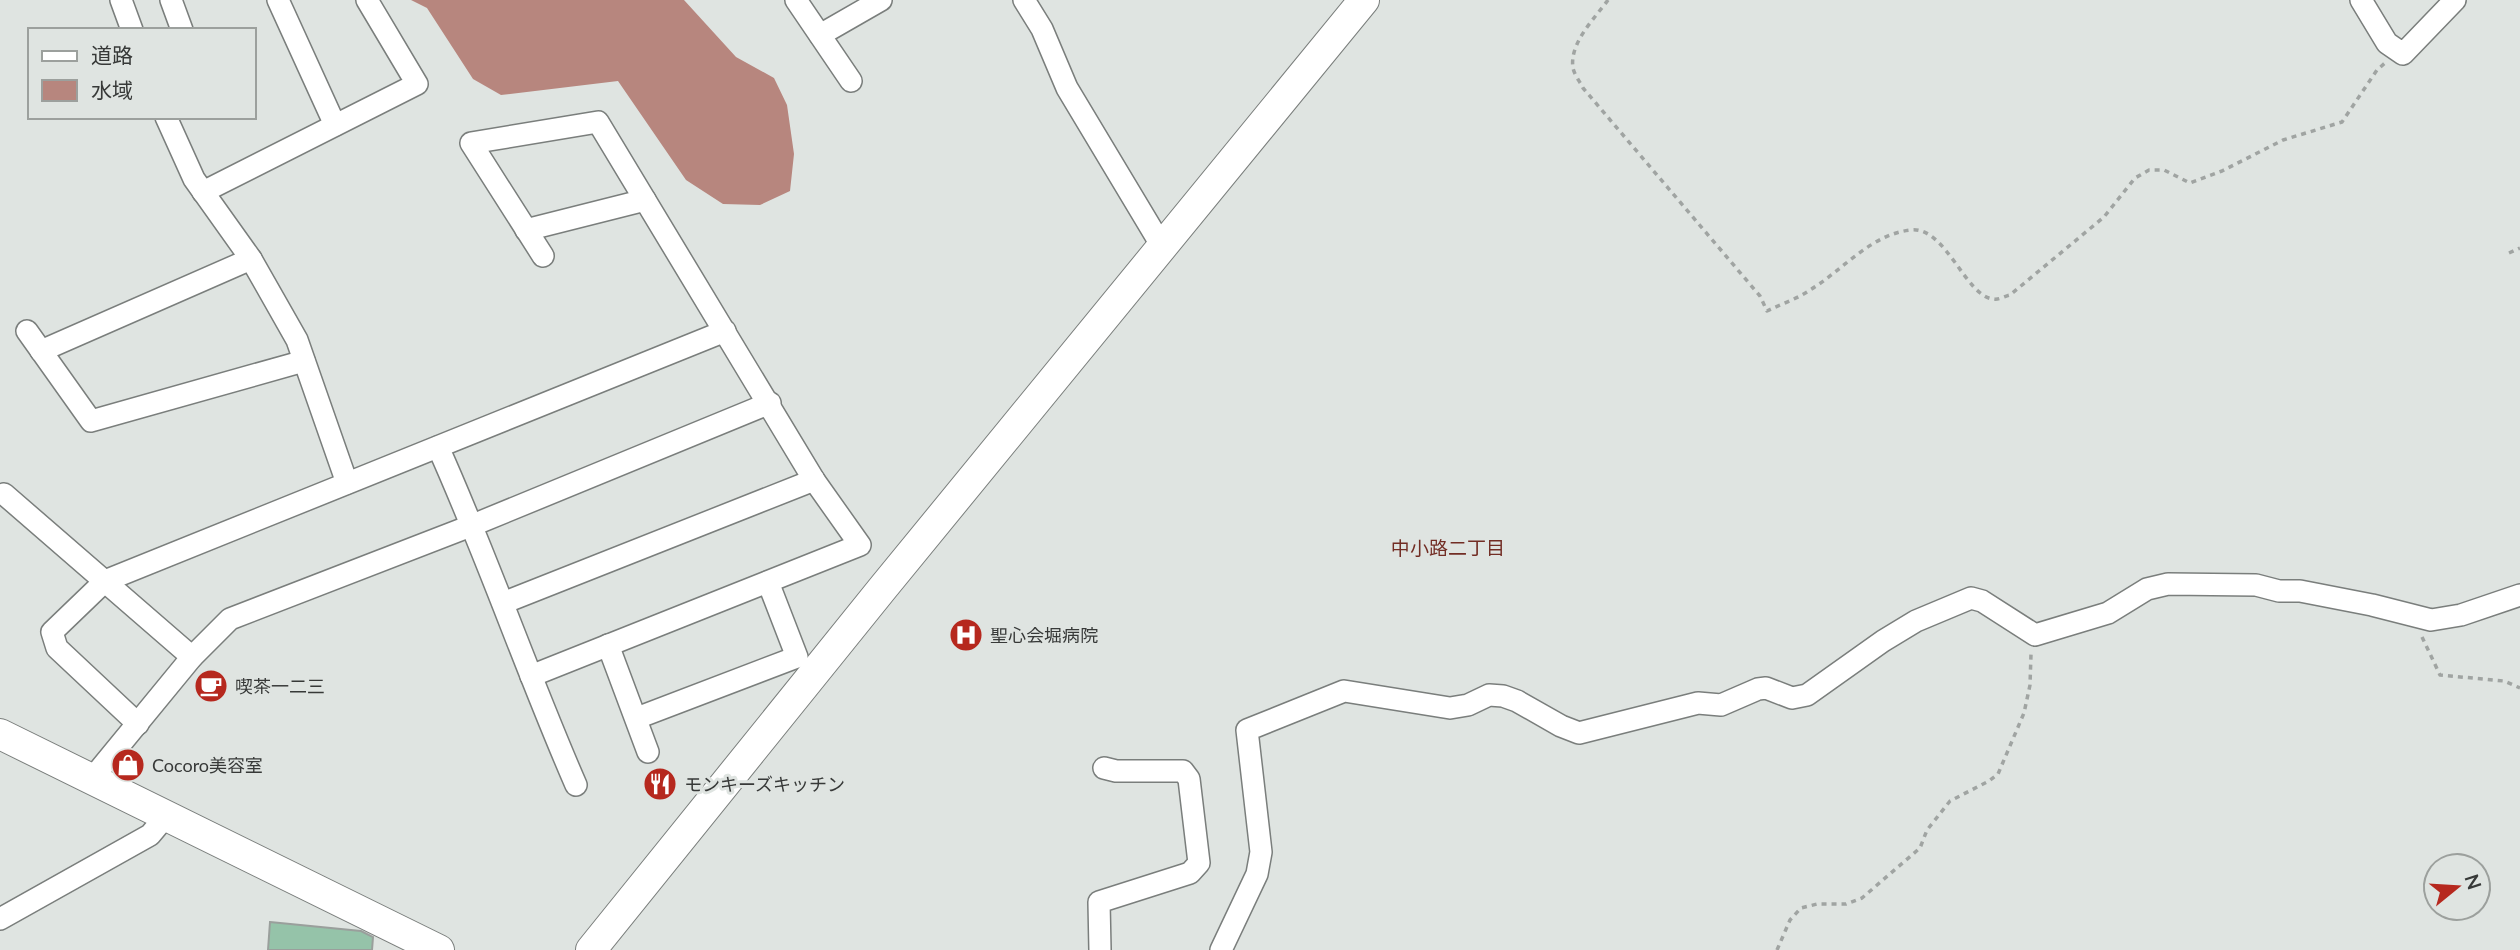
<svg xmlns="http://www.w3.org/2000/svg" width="2520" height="950" font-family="Lato,'Noto Sans JP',sans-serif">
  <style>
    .water { fill: #b7867e }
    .building { fill: #95c3a9; stroke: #9a9f9c; stroke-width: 2 }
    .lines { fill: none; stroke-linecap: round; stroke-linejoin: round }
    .street-casing { stroke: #7a7e7c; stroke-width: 24 }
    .secondary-casing { stroke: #7a7e7c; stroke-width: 32 }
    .path { stroke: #a0a4a2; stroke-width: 3.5; stroke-dasharray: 5 5; stroke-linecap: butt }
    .street { stroke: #fff; stroke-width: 21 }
    .secondary { stroke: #fff; stroke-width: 30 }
    .labels { text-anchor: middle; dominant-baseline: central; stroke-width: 6; stroke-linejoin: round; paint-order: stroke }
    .poi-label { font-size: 18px; fill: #373938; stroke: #dfe4e1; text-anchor: start }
    .neighbourhood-label { font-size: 19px; fill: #722d24; stroke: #dfe4e1 }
  </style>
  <rect width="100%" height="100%" fill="#dfe4e1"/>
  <path class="water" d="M411,0H684L736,57L774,78L787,105L794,154L790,191L760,205L723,204L686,180L618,81L501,95L473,79L427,8Z"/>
  <path class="building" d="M270,922L361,931L373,937L372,950H268Z"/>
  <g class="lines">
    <defs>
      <g id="street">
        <path d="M121,0L132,30"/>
        <path d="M171,0L182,30"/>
        <path d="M278,0L335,125"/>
        <path d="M796,0L851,81"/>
        <path d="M1024,0L1042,29L1067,88L1163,248"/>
        <path d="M2361,0L2387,43L2403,54L2455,0"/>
        <path d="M820,35L881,0"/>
        <path d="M166,117L194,179L251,259L297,340L347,483"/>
        <path d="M203,192L417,84L367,0"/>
        <path d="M526,230L645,200"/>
        <path d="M27,331L91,421L304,361"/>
        <path d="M41,351L251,259"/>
        <path d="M438,447C488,558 527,673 576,785"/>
        <path d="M4,494L192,657"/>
        <path d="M503,603L814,480"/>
        <path d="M608,645L648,752"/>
        <path d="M531,676L860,545L814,480L598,122L471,143L543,256"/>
        <path d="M637,718L797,657L768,582"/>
        <path d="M138,724L57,648L52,632L105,581L725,331"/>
        <path d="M91,780L192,657L230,619L473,525L770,403"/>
        <path d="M0,919L150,835L166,816"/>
        <path d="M1100,950L1099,902L1190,873L1199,863L1189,779L1183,771H1116L1104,768"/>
        <path d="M1221,950L1257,874L1261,852L1247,730L1344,691L1450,708L1468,705L1489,695L1503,696L1517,701L1561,726L1579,733L1698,703L1721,705L1758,689L1766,688L1792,698L1807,695L1883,641L1916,621L1971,598L1982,601L2035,635L2108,613L2147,589L2168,584L2256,585L2279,591H2300L2372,605L2431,620L2461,615L2520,595"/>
      </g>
      <g id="secondary">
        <path d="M0,734L439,950"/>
        <path d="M591,950L882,589L1364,0"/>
      </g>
    </defs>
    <use href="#street" class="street-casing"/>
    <use href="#secondary" class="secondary-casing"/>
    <g class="path">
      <path d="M1608,0C1595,18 1569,43 1573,68C1574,74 1580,82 1583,88L1760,296L1767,311C1781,304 1797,299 1810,290C1843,270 1871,234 1911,230C1946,226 1966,298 1994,299C1999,300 2005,296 2010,295L2104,217L2135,178L2149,170H2164L2190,183L2222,171L2283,140L2342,122L2377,70L2385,63"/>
      <path d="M2509,253L2520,248"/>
      <path d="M2422,637L2440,675L2504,681L2520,688"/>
      <path d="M1777,950L1790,920L1801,908L1817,904H1846L1862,898L1920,848L1927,830L1950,801L1989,781L1998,774L2024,713L2030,685L2031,654"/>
    </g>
    <use href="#street" class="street"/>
    <use href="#secondary" class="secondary"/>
  </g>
  <defs>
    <symbol id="hospital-disc" viewBox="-11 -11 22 22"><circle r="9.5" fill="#b6281e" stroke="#dfe4e1"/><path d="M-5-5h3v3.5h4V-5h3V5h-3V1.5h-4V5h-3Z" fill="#fff"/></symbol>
    <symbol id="cafe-disc" viewBox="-11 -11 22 22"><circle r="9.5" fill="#b6281e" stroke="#dfe4e1"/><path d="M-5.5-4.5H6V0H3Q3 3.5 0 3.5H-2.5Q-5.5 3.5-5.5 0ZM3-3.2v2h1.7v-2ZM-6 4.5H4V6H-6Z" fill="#fff"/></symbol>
    <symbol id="shop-disc" viewBox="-11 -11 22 22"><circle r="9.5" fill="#b6281e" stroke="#dfe4e1"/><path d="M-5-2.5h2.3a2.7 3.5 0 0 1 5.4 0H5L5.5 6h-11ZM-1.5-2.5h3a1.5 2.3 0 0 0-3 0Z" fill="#fff"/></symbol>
    <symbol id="restaurant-disc" viewBox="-11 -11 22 22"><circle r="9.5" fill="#b6281e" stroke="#dfe4e1"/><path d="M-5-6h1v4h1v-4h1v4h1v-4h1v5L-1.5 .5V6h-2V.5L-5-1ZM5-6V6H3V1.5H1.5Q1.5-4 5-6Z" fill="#fff"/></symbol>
  </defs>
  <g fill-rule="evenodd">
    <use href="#hospital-disc" x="947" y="616" width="38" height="38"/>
    <use href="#cafe-disc" x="192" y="667" width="38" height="38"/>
    <use href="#shop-disc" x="109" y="746" width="38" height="38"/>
    <use href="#restaurant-disc" x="641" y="765" width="38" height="38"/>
  </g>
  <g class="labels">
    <g class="poi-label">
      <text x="990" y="635">聖心会堀病院</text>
      <text x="235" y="686">喫茶一二三</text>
      <text x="152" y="765">Cocoro美容室</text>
      <text x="684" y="784">モンキーズキッチン</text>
    </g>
    <g class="neighbourhood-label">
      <text x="1448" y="547">中小路二丁目</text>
    </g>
  </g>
  <rect x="28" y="28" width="228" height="91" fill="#dfe4e1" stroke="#9ca09d" stroke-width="2"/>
  <rect x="42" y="51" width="35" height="10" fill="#ffffff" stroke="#9ca09d" stroke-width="2"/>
  <text x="91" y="63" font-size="21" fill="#373938">道路</text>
  <rect x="42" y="80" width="35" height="21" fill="#b7867e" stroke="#9ca09d" stroke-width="2"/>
  <text x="91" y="98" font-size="21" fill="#373938">水域</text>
  <g transform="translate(2457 887) rotate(72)"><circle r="33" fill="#dfe4e1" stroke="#9ca09d" stroke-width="2"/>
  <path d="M0-5L12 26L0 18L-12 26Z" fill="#b6281e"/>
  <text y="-10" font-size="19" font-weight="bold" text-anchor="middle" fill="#373938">N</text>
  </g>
</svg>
